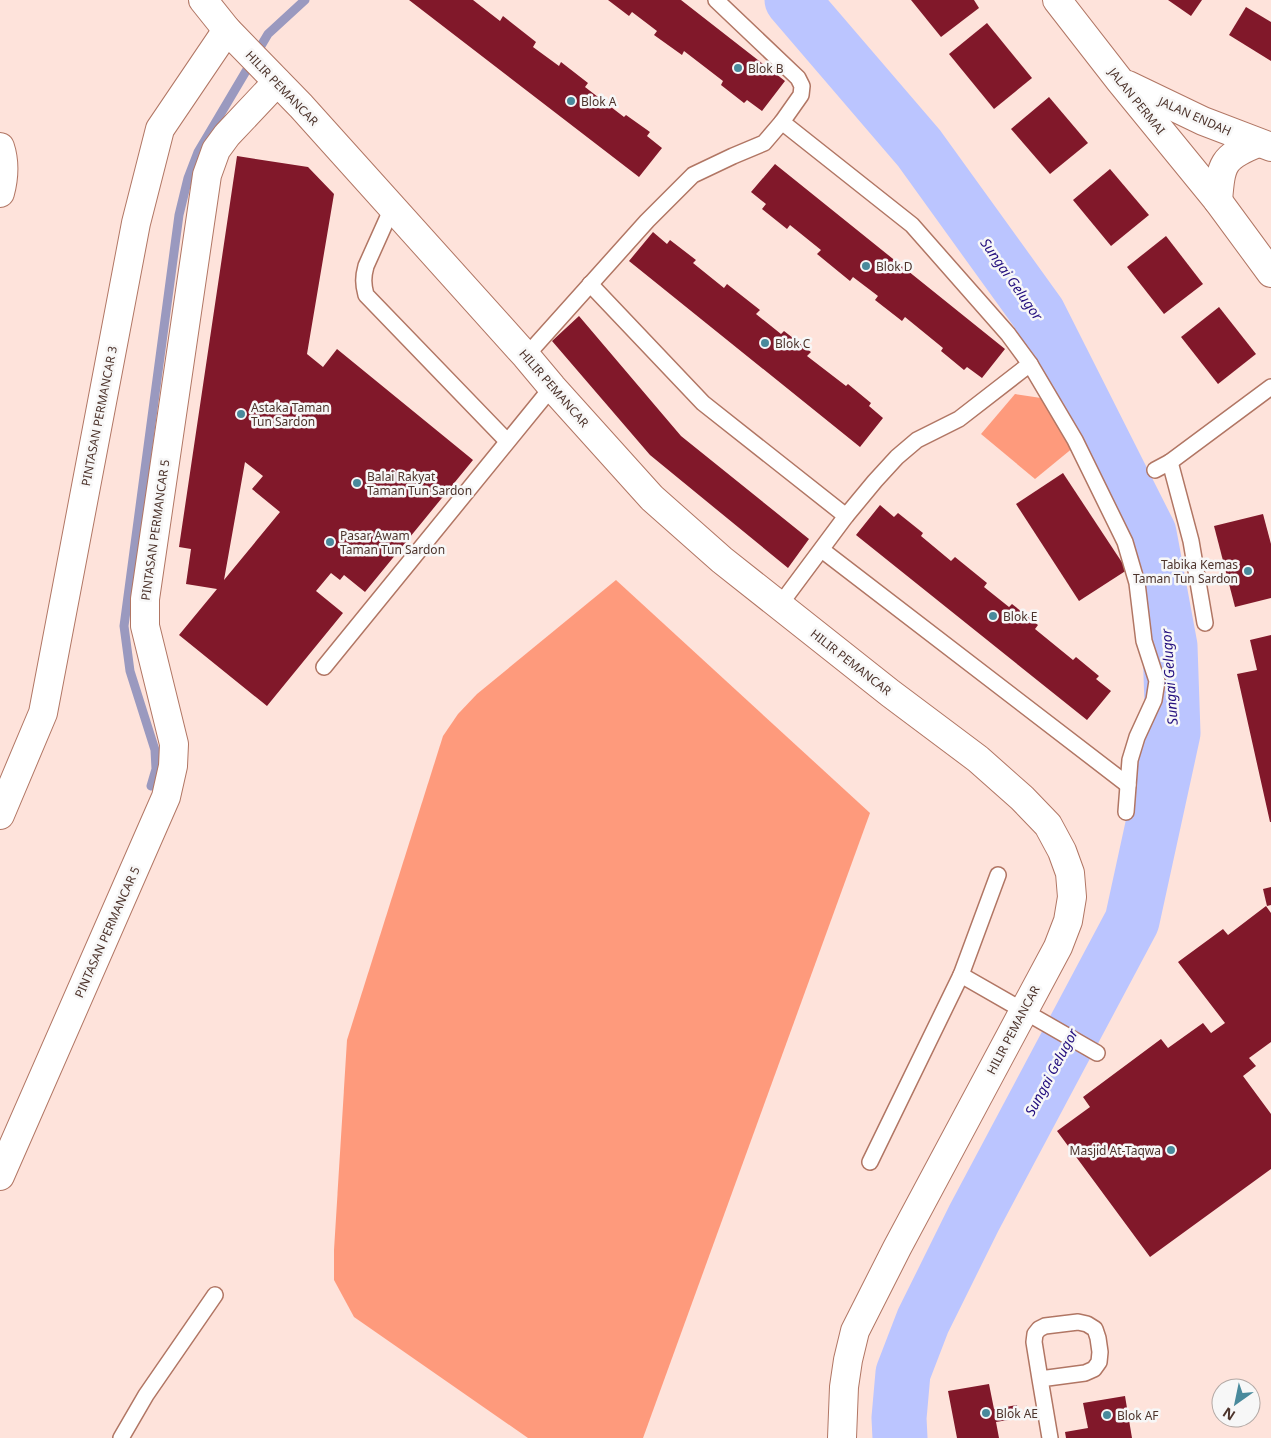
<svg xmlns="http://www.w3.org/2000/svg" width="1271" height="1438" font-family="'Noto Sans',sans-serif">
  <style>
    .green { fill: #fe9a7c }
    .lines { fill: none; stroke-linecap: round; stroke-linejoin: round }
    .stream { stroke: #9a99bf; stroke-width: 9 }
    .river { stroke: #bbc5ff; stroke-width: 55 }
    .building { fill: #81182a; fill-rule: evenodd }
    .service-casing { stroke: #b17664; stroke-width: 18 }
    .minor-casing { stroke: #b17664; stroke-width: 30 }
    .service { stroke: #fff; stroke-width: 15 }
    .minor { stroke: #fff; stroke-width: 28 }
    .poi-dot { fill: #498a9c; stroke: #f7f7f7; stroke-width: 2 }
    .labels { text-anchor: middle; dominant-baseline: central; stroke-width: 5; stroke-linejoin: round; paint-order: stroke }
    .poi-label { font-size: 12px; fill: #4c332b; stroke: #f7f7f7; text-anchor: start }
    .street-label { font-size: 12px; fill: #4c332b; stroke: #f7f7f7 }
    .water-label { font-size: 14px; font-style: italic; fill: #230e7e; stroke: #f7f7f7 }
  </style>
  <rect width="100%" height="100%" fill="#fee3db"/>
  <g class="green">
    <path d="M1015,394L1041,398L1074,447L1035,479L981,434Z"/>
    <path d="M616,580L870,813L643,1438H528L354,1317L334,1280V1250L347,1040L443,736L458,714L477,694Z"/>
  </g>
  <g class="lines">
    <path class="stream" d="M151,786L156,769L155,750L130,671L124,626L179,215L188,178L198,152L268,34L305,0"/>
    <path class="river" d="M792,0L919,148L1038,313L1149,533L1170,646L1173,733L1132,921L974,1218L923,1321L903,1373L899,1418L900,1438"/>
  </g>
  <g class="building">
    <path d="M409,0H473L500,21L503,16L536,42L533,47L559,66L561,62L588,83L585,87L624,117L626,115L650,132L647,136L662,148L639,177Z"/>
    <path d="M608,0H681L785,81L762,111L747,100L744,103L721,85L723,81L684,51L682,55L654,35L657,31L632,12L629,16Z"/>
    <path d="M911,0H974L979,8L941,37Z"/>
    <path d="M1168,0H1202L1191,16Z"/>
    <path d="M1246,7L1271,22V61L1229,35Z"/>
    <path d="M987,23L1032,78L994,109L949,54Z"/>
    <path d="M1049,97L1088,143L1050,174L1011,129Z"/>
    <path d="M237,156L308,167L334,194L307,354L323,367L337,349L473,460L365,592L344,575L340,580L331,573L316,591L343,613L267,706L179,635L217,589L186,584L191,549L179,547ZM245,462L263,476L252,489L280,512L224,580Z"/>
    <path d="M775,164L1005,349L982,378L967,367L964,370L941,351L943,348L905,317L902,321L875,300L878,296L853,277L850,281L817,254L821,250L790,225L787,229L762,209L766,204L751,192Z"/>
    <path d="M1110,169L1149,215L1111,246L1073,200Z"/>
    <path d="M653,232L667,244L670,240L696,260L693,263L724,288L727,284L760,310L756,314L781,334L784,331L811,352L807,356L846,386L848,384L871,403L869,406L883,418L860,447L629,261Z"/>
    <path d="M1166,236L1203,284L1164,314L1127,267Z"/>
    <path d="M1219,307L1256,354L1218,384L1181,337Z"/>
    <path d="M579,316L681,436L809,539L788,568L650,455L552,341Z"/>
    <path d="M1063,473L1127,570L1079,601L1016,504Z"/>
    <path d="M880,505L894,517L898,513L923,533L921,536L951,561L955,557L987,583L984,587L1009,607L1012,604L1038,625L1035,629L1073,660L1076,657L1099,676L1096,679L1111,691L1087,720L856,535Z"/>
    <path d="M1263,514L1271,544V598L1235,607L1214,526Z"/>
    <path d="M1271,635V822H1270L1237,674L1257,670L1250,640Z"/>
    <path d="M1271,887V905L1267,906L1263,889Z"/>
    <path d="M1266,906L1271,913V1042L1249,1058L1256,1066L1243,1076L1271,1114V1169L1150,1257L1057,1131L1090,1107L1083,1097L1161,1039L1168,1048L1203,1023L1211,1033L1225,1023L1178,962L1223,929L1228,935Z"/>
    <path d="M989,1384L994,1409L1017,1405L1019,1418L996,1422L999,1438H957L948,1391Z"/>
    <path d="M1125,1396L1132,1438H1066L1065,1432L1088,1428L1083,1403Z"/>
  </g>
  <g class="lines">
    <defs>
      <g id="service">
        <path d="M716,0L798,78L802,86L801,95L782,122"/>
        <path d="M392,208L366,266C363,277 363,284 366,295L507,441"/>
        <path d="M590,284L703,403L846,516"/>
        <path d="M526,356L647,221L693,175L733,156L764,143L782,122L912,225L1008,334L1030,364"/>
        <path d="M1170,462L1191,541L1205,623"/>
        <path d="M1155,470L1170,462L1271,387"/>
        <path d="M822,550L1128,785"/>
        <path d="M779,606L846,516L875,481L897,457L917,440L959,419L1030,364L1075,440L1125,542L1137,583L1144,641L1157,681L1154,700L1137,737L1130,760L1126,812"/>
        <path d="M324,667L552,387"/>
        <path d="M961,975L1097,1053"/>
        <path d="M870,1162L961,975L998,875"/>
        <path d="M1040,1379L1085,1373L1094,1369L1099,1362L1100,1352L1098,1338L1095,1329L1087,1324L1078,1322L1045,1326L1039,1329L1035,1334L1034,1342L1040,1379L1050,1438"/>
        <path d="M121,1438L146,1395L215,1295"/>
      </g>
      <g id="minor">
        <path d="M203,0L227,30L301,106L526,356L552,387L652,498L722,560L890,693L978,759L1022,798L1048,825L1062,851L1070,873L1072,897L1068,921L1058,947L897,1248L855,1331L848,1360L844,1387L842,1438"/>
        <path d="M1057,0L1120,81L1218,201L1271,273"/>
        <path d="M1128,85L1203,121L1271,147"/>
        <path d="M0,147C5,162 4,178 0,193"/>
        <path d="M1218,201C1221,164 1222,157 1258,143"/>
        <path d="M0,815L43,713L136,223L160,129L227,30"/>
        <path d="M0,1176L166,797L173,766L174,744L145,626V599L207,175L216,150L227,135L277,82"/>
      </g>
    </defs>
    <use href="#service" class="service-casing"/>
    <use href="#minor" class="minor-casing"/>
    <use href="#service" class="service"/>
    <use href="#minor" class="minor"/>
  </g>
  <g class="poi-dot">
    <circle cx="738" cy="68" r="5"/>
    <circle cx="571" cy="101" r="5"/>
    <circle cx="866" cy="266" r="5"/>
    <circle cx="765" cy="343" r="5"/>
    <circle cx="241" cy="414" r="5"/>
    <circle cx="357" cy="483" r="5"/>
    <circle cx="330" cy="542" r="5"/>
    <circle cx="1248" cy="571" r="5"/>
    <circle cx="993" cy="616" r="5"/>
    <circle cx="1171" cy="1150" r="5"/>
    <circle cx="986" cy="1413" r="5"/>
    <circle cx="1107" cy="1415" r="5"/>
  </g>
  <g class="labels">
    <g class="poi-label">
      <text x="748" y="68">Blok B</text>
      <text x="581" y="101">Blok A</text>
      <text x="876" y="266">Blok D</text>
      <text x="775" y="343">Blok C</text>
      <text x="251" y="407">Astaka Taman<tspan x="251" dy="14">Tun Sardon</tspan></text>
      <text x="367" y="476">Balai Rakyat<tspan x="367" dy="14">Taman Tun Sardon</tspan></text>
      <text x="340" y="535">Pasar Awam<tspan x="340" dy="14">Taman Tun Sardon</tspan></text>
      <text x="1238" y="564" text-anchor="end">Tabika Kemas<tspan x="1238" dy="14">Taman Tun Sardon</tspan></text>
      <text x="1003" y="616">Blok E</text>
      <text x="1161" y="1150" text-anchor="end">Masjid At-Taqwa</text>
      <text x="996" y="1413">Blok AE</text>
      <text x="1117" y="1415">Blok AF</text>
    </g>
    <g class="street-label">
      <text transform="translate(282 88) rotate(46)">HILIR PEMANCAR</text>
      <text transform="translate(1137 101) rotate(51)">JALAN PERMAI</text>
      <text transform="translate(1195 116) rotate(24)">JALAN ENDAH</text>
      <text transform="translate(554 388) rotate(49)">HILIR PEMANCAR</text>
      <text transform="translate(99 416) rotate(-79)">PINTASAN PERMANCAR 3</text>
      <text transform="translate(155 530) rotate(-82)">PINTASAN PERMANCAR 5</text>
      <text transform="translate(851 662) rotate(38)">HILIR PEMANCAR</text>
      <text transform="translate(107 932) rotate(-66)">PINTASAN PERMANCAR 5</text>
      <text transform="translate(1013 1030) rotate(-62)">HILIR PEMANCAR</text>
    </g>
    <g class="water-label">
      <text transform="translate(1012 279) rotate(55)">Sungai Gelugor</text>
      <text transform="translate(1169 677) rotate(-94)">Sungai Gelugor</text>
      <text transform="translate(1051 1072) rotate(-62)">Sungai Gelugor</text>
    </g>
  </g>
  <g transform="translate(1236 1403) rotate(213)"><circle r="24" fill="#f7f7f7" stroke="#b3a9a5"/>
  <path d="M0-4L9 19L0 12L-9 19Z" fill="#498a9c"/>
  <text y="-8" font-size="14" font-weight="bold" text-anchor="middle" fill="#4c332b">N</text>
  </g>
</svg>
